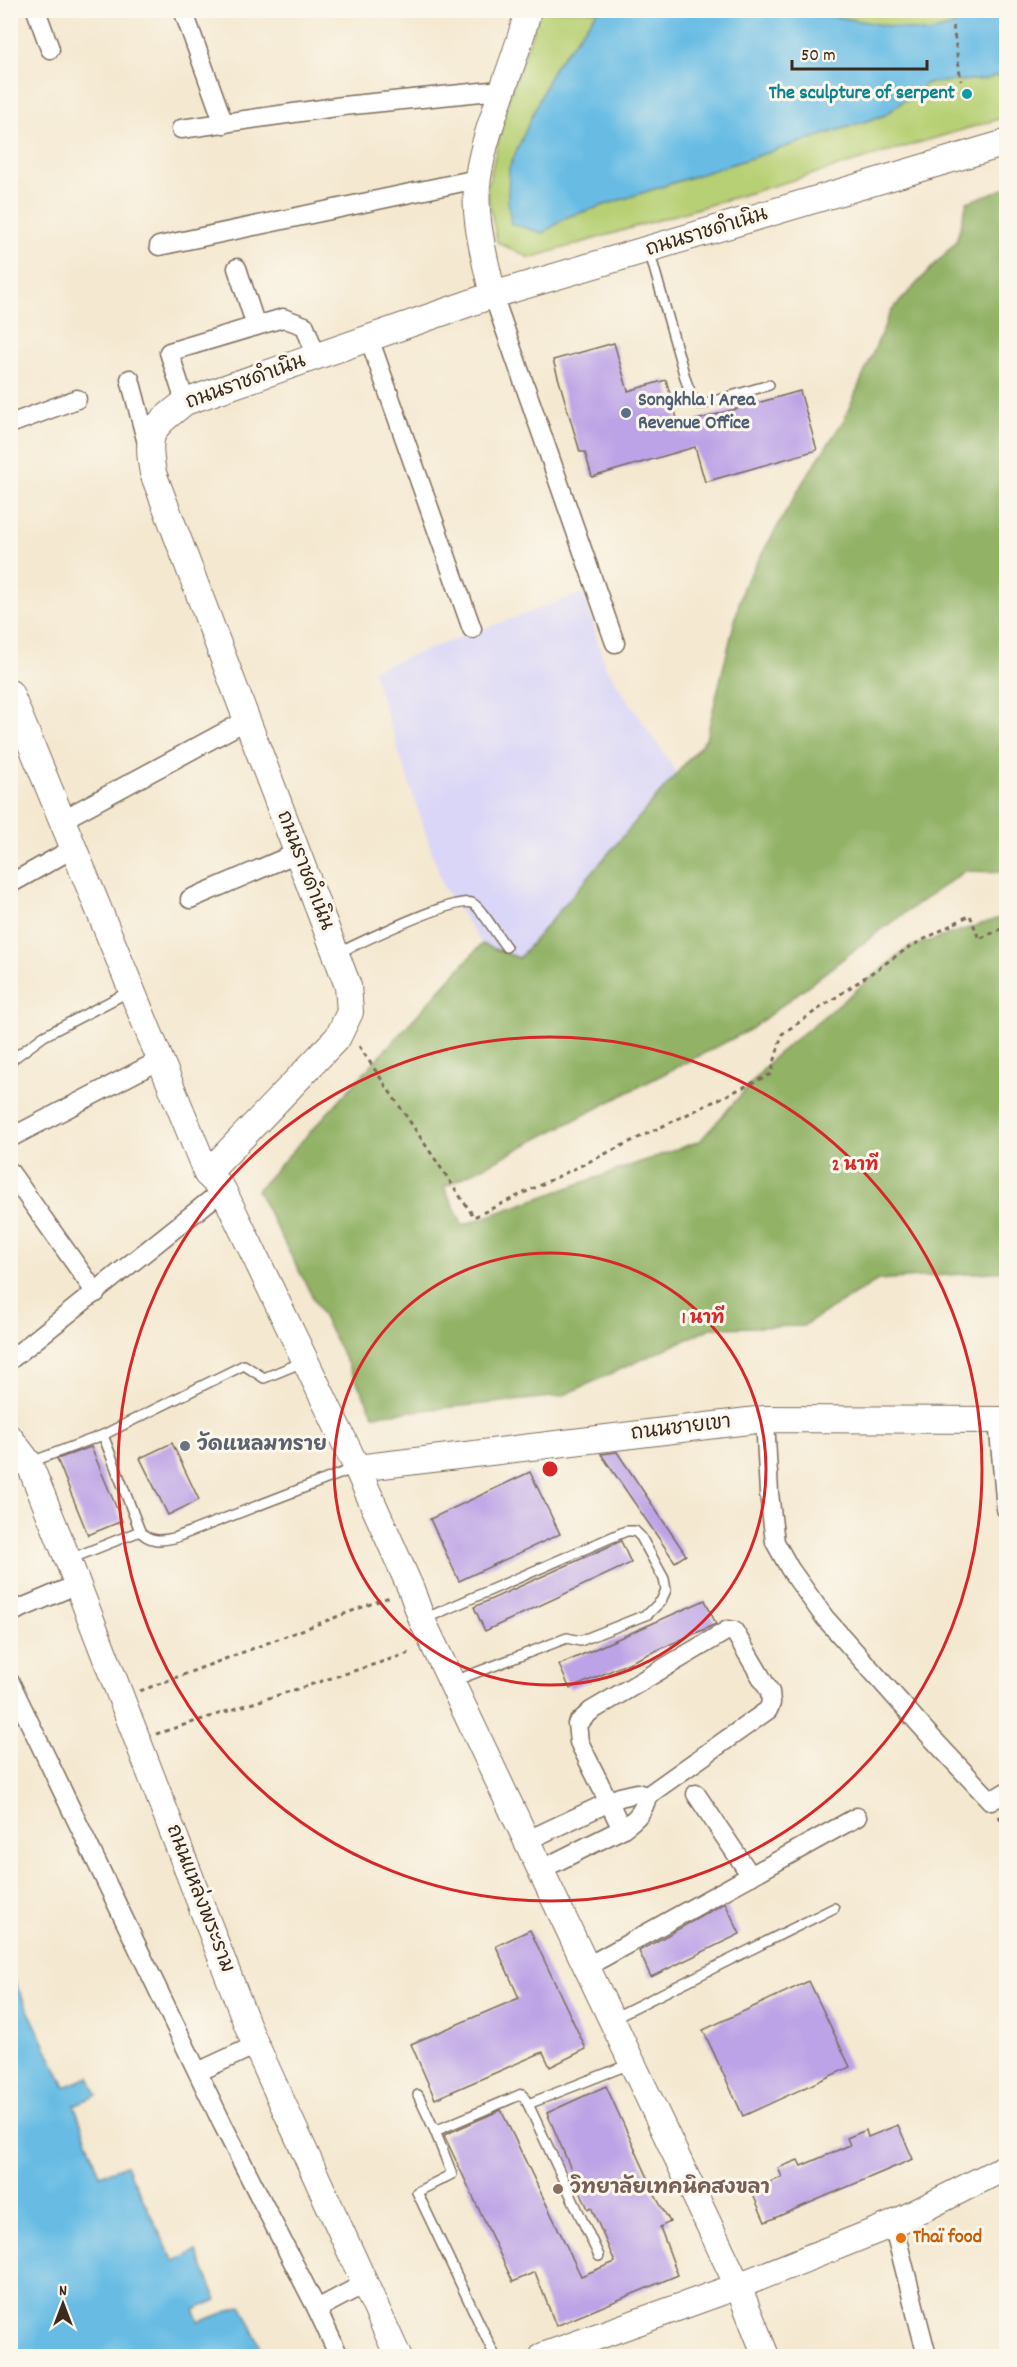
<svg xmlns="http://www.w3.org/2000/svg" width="1017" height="2367" font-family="Dekko,'Playpen Sans Thai',sans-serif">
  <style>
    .built { fill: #dad6f7 }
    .green { fill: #b8d075; stroke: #7a7d4a; stroke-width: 1.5 }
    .forest { fill: #92b266; stroke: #666e42; stroke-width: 1.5 }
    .water { fill: #68bce4; stroke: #527381; stroke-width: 1.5 }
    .building { fill: #bca2e6 }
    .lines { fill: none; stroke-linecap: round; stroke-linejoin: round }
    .lane-casing { stroke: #7c6c5c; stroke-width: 12 }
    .street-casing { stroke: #7c6c5c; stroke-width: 21 }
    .secondary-casing { stroke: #7c6c5c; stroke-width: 28 }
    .path { stroke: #7c6c5c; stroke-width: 3; stroke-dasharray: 4.5 4.5; stroke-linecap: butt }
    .lane { stroke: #fff; stroke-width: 9 }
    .street { stroke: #fff; stroke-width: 18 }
    .secondary { stroke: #fff; stroke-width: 26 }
    .ring { fill: none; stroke: #d62828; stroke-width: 3 }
    .culture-dot { fill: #0f9aa8; stroke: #fbf7ec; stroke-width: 2 }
    .service-dot { fill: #5c6f8a; stroke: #fbf7ec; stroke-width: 2 }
    .worship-dot { fill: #6b7280; stroke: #fbf7ec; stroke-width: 2 }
    .education-dot { fill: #8d6e63; stroke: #fbf7ec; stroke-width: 2 }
    .food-dot { fill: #e8710a; stroke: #fbf7ec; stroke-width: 2 }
    .labels { text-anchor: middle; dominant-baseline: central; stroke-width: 6; stroke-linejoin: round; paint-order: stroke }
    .culture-label { font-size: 20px; font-weight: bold; fill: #0d838f; stroke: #fbf7ec; text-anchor: end }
    .street-label { font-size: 20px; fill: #3b2a1e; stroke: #fbf7ec }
    .service-label { font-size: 20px; font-weight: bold; fill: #4e5e75; stroke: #fbf7ec; text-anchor: start }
    .worship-label { font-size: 20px; font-weight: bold; fill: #5b616d; stroke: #fbf7ec; text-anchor: start }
    .education-label { font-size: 20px; font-weight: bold; fill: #785e54; stroke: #fbf7ec; text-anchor: start }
    .food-label { font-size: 20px; font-weight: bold; fill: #c56008; stroke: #fbf7ec; text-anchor: start }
    .centre { fill: #d62828; stroke: #fbf7ec; stroke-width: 3 }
    .ring-label { font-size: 18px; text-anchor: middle; font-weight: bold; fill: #d62828; stroke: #fbf7ec; stroke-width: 6; stroke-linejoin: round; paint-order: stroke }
  </style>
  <rect width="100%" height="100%" fill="#fbf7ec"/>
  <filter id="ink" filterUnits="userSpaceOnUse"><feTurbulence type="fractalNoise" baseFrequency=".0167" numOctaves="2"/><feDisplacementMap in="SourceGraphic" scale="12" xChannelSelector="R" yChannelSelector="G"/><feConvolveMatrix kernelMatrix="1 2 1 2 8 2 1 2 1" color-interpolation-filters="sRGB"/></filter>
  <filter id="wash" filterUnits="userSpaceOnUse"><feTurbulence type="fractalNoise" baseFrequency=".008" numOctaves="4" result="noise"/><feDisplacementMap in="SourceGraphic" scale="24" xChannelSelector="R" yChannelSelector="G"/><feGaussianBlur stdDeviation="1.35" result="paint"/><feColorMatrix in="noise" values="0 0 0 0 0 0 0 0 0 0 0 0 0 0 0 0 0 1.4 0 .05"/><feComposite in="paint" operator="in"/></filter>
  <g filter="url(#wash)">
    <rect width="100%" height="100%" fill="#f4e8d0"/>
    <path class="built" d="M584,592L605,666L677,773L519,958L482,944L443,886L372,670Z"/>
    <g class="green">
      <path d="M540,11H598L553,69L543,233L567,217L885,115L927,83L986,79L1006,73V117L530,258L497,242L487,190L506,107Z"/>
      <path d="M819,11H968L953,26L928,33L826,15Z"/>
    </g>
    <path class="forest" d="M1006,188V872L965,871L882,929L751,1029L444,1187L463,1225L700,1141L775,1056L908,948L1000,918L1006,897V1271L878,1280L803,1326L711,1328L562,1396L374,1415L257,1190L482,944L519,958L706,739L743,587L803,482L844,420L891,311L956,242L967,202Z"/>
    <g class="water">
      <path d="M598,11H819L826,15L928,33L953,26L968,11H1006V73L986,79L927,83L885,115L567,217L543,233L511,224L508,200L509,168L553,69Z"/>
      <path d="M11,1974L65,2087L89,2077L97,2095L74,2105L100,2175L126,2165L174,2262L196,2251L217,2300L194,2310L199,2322L242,2306L265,2356H11Z"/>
    </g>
    <g id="blocks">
      <g class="building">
        <path d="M614,343L628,391L666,380L679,425L800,391L817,450L705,482L695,447L592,477L585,452H580L553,360Z"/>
        <path d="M172,1443L199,1500L168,1515L140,1458Z"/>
        <path d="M91,1447L122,1521L88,1535L57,1459Z"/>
        <path d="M617,1452L686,1555L675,1562L601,1454Z"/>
        <path d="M530,1472L560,1534L459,1581L430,1519Z"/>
        <path d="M621,1541L631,1563L485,1631L474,1607Z"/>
        <path d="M705,1600L716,1624L570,1689L559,1665Z"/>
        <path d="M725,1903L740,1934L651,1977L639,1951Z"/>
        <path d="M530,1930L586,2049L550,2067L543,2052L435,2099L411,2044L519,1998L496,1946Z"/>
        <path d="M809,1981L850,2067L743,2116L703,2030Z"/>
        <path d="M606,2086L649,2180L647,2181L670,2222L660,2227L678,2275L556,2326L535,2272L513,2282L444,2135L501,2110L581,2276L615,2262L591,2207L588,2209L547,2113Z"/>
        <path d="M898,2125L913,2159L765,2222L751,2190L782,2177L778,2168L798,2160L801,2166L850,2145L847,2138L866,2130L868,2137Z"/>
      </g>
    </g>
  </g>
  <g filter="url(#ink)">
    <use href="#blocks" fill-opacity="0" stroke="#7c6c5c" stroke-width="1.5"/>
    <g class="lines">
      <defs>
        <g id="lane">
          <path d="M649,250L686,381L693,399L698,404H704L769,385"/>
          <path d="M338,953C360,943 452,897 472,903C480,906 499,938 506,947"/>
          <path d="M10,1061L44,1036L130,991"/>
          <path d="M303,1362L264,1378L244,1365L103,1435L140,1531C149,1542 161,1541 174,1538L355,1468"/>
          <path d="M31,1462L103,1435"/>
          <path d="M70,1559L140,1531"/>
          <path d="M424,1619L626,1531H635L641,1537L664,1579L666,1590L661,1601L648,1614L580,1641L567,1638L454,1681"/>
          <path d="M613,2018L834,1908"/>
          <path d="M418,2095L435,2131"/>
          <path d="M599,2256L528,2104L630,2064"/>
          <path d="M495,2356L417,2192L452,2174L435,2131L522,2094L528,2104"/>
        </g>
        <g id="street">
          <path d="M36,10L50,49"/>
          <path d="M183,10L224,124"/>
          <path d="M181,129L343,106L501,90"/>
          <path d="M159,246L477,179"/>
          <path d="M237,268L256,326"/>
          <path d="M493,295L615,643"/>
          <path d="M369,338L472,629"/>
          <path d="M130,379L148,447"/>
          <path d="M185,402L169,352L283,318L305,326L316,356"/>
          <path d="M10,424L77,399"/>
          <path d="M62,820L247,720"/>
          <path d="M10,884L74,848"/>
          <path d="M190,899L297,853"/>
          <path d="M10,1138L160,1060"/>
          <path d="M10,1172L96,1293"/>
          <path d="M10,1360L223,1190"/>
          <path d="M765,1419L769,1493L775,1542L790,1569L825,1618L931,1737L991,1801L1006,1792"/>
          <path d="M998,1420L1006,1509"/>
          <path d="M10,1613L78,1584"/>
          <path d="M10,1682L223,2125L317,2309L364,2284"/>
          <path d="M696,1794L751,1876"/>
          <path d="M526,1841L620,1797L637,1793L647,1796"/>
          <path d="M540,1870L622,1829C635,1820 644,1812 647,1796L768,1710L771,1703L770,1692L734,1631L728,1630L591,1711L577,1724L579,1742L622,1829"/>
          <path d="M586,1967L857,1817"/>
          <path d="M198,2072L256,2045"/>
          <path d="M893,2224L927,2356"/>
          <path d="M317,2309L339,2356"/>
        </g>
        <g id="secondary">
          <path d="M493,295C485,260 472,214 478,177C487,119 515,67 528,10"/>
          <path d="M10,693L207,1174L223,1190L357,1468L411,1589L422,1620L738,2286L766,2356"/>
          <path d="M207,1174L338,1037L350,1012L348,986L153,473C145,430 153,428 185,402L493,295L1006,143"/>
          <path d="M10,1438L29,1463L68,1560L250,2032L398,2356"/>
          <path d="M357,1468L765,1419L1006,1420"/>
          <path d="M543,2356L738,2286L893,2224L1006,2167"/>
        </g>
      </defs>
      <use href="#lane" class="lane-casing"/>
      <use href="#street" class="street-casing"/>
      <use href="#secondary" class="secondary-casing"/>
      <g class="path">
        <path d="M953,26L961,81"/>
        <path d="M359,1046L474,1217L771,1074L782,1034L908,948L970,915L979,939L1006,927"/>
        <path d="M140,1691L392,1596"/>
        <path d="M156,1734L413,1652"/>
        <path d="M999,1816L1006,1829"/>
      </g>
      <use href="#lane" class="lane"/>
      <use href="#street" class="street"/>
      <use href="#secondary" class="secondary"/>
    </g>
  </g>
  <g class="ring">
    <circle cx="550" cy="1469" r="216"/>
    <circle cx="550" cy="1469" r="432"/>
  </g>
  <circle class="culture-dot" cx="967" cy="94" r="6"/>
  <circle class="service-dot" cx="626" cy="413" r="6"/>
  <circle class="worship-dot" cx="185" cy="1446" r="6"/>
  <circle class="education-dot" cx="558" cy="2189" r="6"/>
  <circle class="food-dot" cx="901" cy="2238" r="6"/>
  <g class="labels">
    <g class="culture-label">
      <text x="955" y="94">The sculpture of serpent</text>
    </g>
    <g class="street-label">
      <text transform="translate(707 233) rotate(-17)">ถนนราชดำเนิน</text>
      <text transform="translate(246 383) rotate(-20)">ถนนราชดำเนิน</text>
      <text transform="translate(304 871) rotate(69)">ถนนราชดำเนิน</text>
      <text transform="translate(681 1429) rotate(-7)">ถนนชายเขา</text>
      <text transform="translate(199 1899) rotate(69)">ถนนแหล่งพระราม</text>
    </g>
    <g class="service-label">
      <text x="638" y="401">Songkhla 1 Area<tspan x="638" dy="23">Revenue Office</tspan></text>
    </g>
    <g class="worship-label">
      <text x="197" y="1446">วัดแหลมทราย</text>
    </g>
    <g class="education-label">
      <text x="570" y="2189">วิทยาลัยเทคนิคสงขลา</text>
    </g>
    <g class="food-label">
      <text x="913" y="2238">Thaï food</text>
    </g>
  </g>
  <circle cx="550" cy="1469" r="9" class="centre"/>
  <g class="ring-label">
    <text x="855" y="1170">2 นาที</text>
    <text x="703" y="1323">1 นาที</text>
  </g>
  <rect width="1017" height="2367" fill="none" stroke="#fbf7ec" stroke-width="36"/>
  <g transform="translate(63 2304)" stroke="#fbf7ec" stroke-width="4.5" paint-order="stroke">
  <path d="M0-4.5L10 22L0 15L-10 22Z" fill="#3b2a1e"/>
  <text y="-9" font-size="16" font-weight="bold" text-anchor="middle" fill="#3b2a1e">N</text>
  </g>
  <path d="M792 60v9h135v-9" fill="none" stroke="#3b2a1e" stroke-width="3"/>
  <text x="801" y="60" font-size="18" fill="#3b2a1e" stroke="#fbf7ec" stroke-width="4.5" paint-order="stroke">50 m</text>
</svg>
